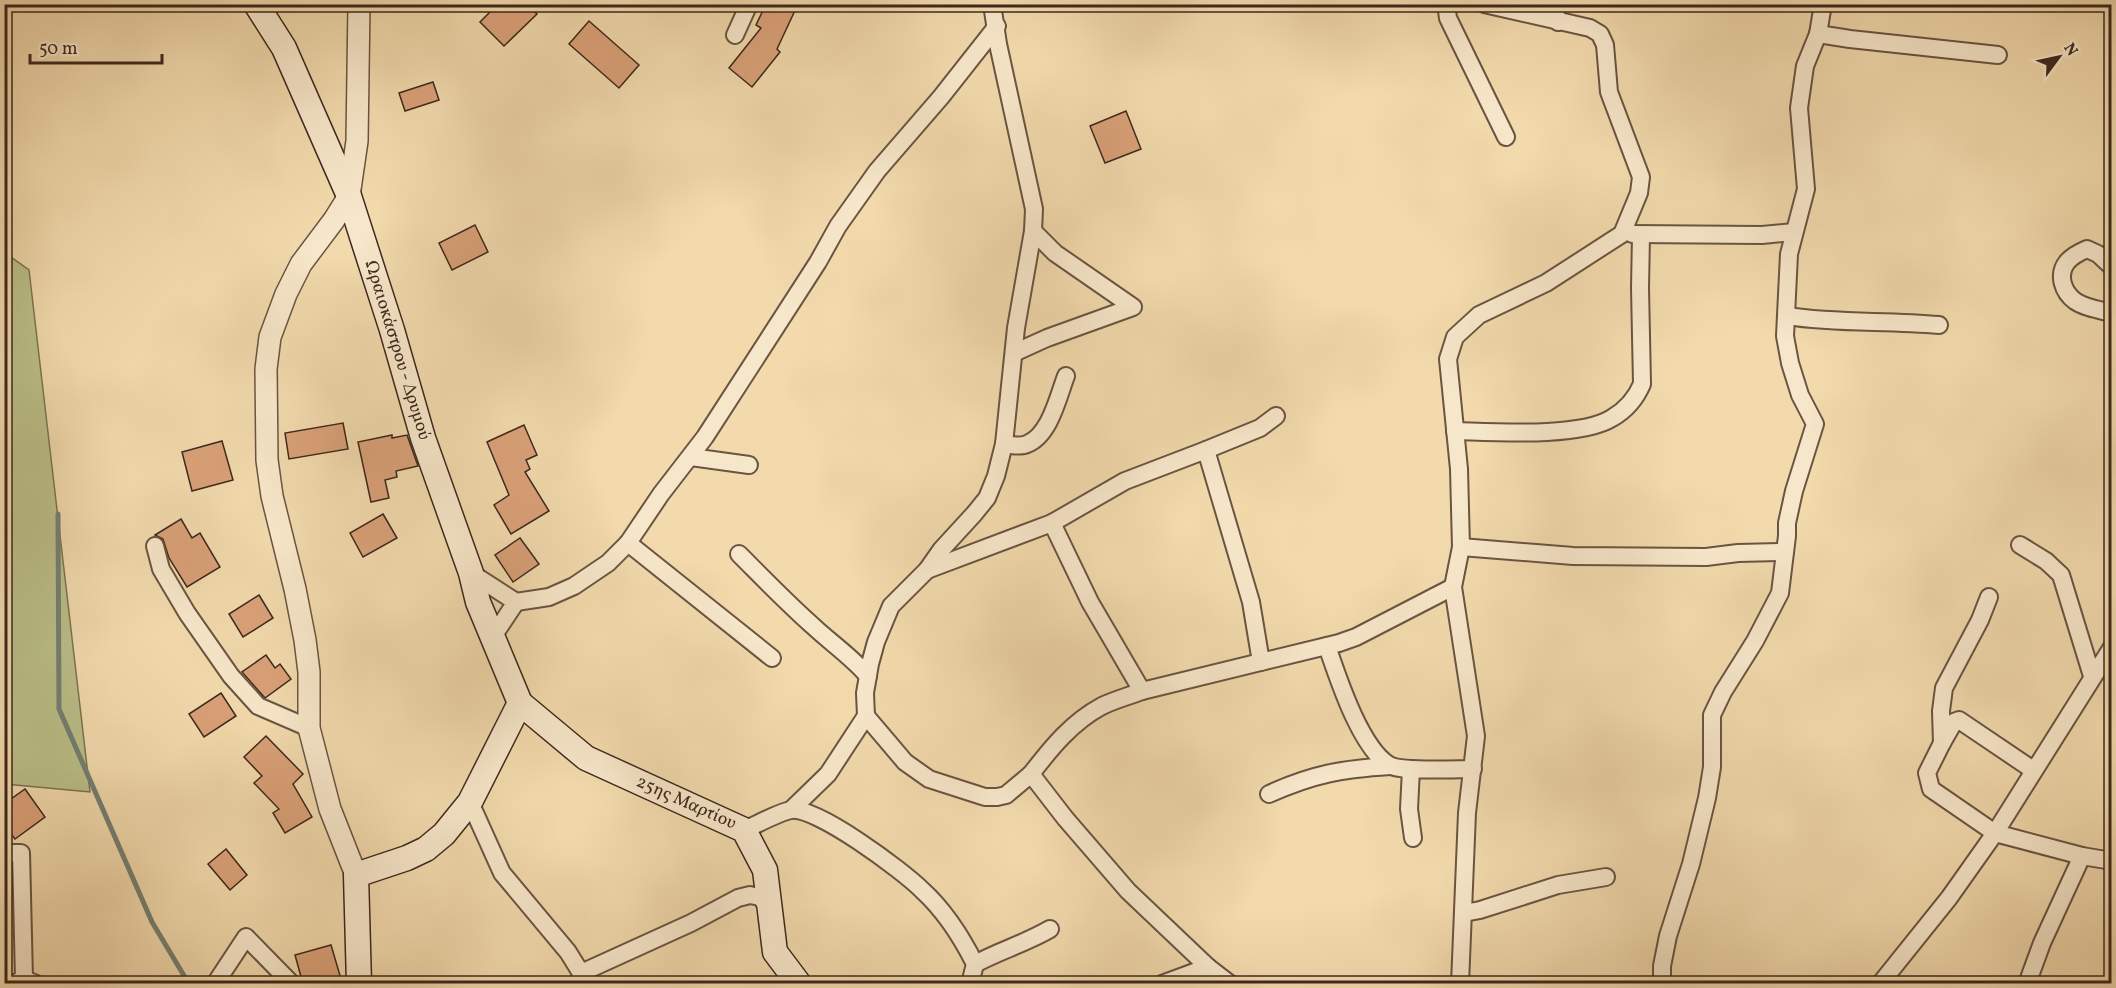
<svg xmlns="http://www.w3.org/2000/svg" width="2116" height="988" font-family="Vollkorn,serif">
  <style>
    .green { fill: #bbbf89; stroke: #7c7454; stroke-width: 1.5 }
    .lines { fill: none; stroke-linecap: round; stroke-linejoin: round }
    .stream { stroke: #758074; stroke-width: 5 }
    .building { fill: #daa178; stroke: #3d281e; stroke-width: 1.5 }
    .minor-casing { stroke: #6a5442; stroke-width: 20 }
    .tertiary-casing { stroke: #6a5442; stroke-width: 24 }
    .secondary-casing { stroke: #3d281e; stroke-width: 27 }
    .minor { stroke: #f7e7ca; stroke-width: 16 }
    .tertiary { stroke: #f7e7ca; stroke-width: 21 }
    .secondary { stroke: #f7e7ca; stroke-width: 24 }
    .labels { text-anchor: middle; dominant-baseline: central; stroke-width: 5; stroke-linejoin: round; paint-order: stroke }
    .street-label { font-size: 18px; fill: #3d281e; stroke: #f7e7ca }
  </style>
  <rect width="100%" height="100%" fill="#f2daad"/>
  <filter id="stains"><feTurbulence type="fractalNoise" baseFrequency=".00333" numOctaves="4"/><feColorMatrix values="0 0 0 0 .2 0 0 0 0 .09 0 0 0 0 .02 0 0 0 .5 -.17"/></filter>
  <radialGradient id="worn" r=".72"><stop offset=".6" stop-color="#630" stop-opacity="0"/><stop offset="1" stop-color="#630" stop-opacity=".3"/></radialGradient>
  <path class="green" d="M4,252L29,270L90,792L5,784Z"/>
  <g class="lines">
    <path class="stream" d="M58,514L59,709L152,922L189,984"/>
  </g>
  <g class="building">
    <path d="M498,4H527L537,14L504,46L480,22Z"/>
    <path d="M766,4H798L777,49L780,52L752,87L729,68L761,28L756,25Z"/>
    <path d="M589,21L639,65L619,88L569,44Z"/>
    <path d="M433,82L439,100L405,111L399,93Z"/>
    <path d="M1126,111L1141,149L1105,163L1090,126Z"/>
    <path d="M475,225L488,252L452,270L439,243Z"/>
    <path d="M343,423L348,449L289,459L285,433Z"/>
    <path d="M524,425L537,455L526,460L530,469L525,472L549,511L511,534L494,505L509,495L487,442Z"/>
    <path d="M392,435V438L407,435L418,466L396,471L397,477L385,480L389,498L371,502L358,442Z"/>
    <path d="M222,441L233,480L192,491L182,452Z"/>
    <path d="M383,514L397,538L363,557L350,533Z"/>
    <path d="M181,519L192,538L200,533L220,567L187,587L169,558L163,539L155,535Z"/>
    <path d="M520,538L539,564L513,582L495,555Z"/>
    <path d="M259,595L273,618L243,637L229,614Z"/>
    <path d="M266,655L275,668L280,664L291,679L265,698L242,672Z"/>
    <path d="M221,693L236,716L204,737L189,714Z"/>
    <path d="M266,736L303,774L293,784L312,817L285,833L273,813L279,809L254,783L262,776L244,757Z"/>
    <path d="M25,789L45,817L15,839L4,825V804Z"/>
    <path d="M226,849L247,875L230,890L208,864Z"/>
    <path d="M331,945L341,979L325,984H303L295,955Z"/>
  </g>
  <g class="lines">
    <defs>
      <g id="minor">
        <path d="M1446,4L1448,18L1506,137"/>
        <path d="M1553,4L1558,22"/>
        <path d="M1818,34L1823,4"/>
        <path d="M735,35L749,4"/>
        <path d="M1632,234L1762,235L1794,232"/>
        <path d="M2112,267L2098,254L2087,249C2080,252 2072,256 2067,262C2057,275 2063,292 2075,301C2085,308 2100,310 2112,313"/>
        <path d="M1787,316C1838,324 1888,320 1939,325"/>
        <path d="M1014,353L1047,338L1133,307L1055,253L1033,231"/>
        <path d="M1455,431C1494,432 1580,438 1612,418C1626,410 1636,398 1642,384L1640,288L1641,235"/>
        <path d="M1004,444C1011,445 1021,447 1027,444C1050,435 1058,397 1066,376"/>
        <path d="M1206,450L1260,428L1276,416"/>
        <path d="M691,457L749,465"/>
        <path d="M1052,523L1125,481L1206,450L1251,602L1261,662"/>
        <path d="M628,543L772,658"/>
        <path d="M2020,545L2046,561L2061,575L2092,676"/>
        <path d="M155,546L161,569L187,613L231,676L258,706L309,728"/>
        <path d="M1461,547L1573,556L1706,557L1738,553L1785,552"/>
        <path d="M739,554C763,578 787,603 813,626C831,643 852,657 868,676"/>
        <path d="M927,570L1052,523L1090,602L1142,691L1339,643L1356,637L1453,587"/>
        <path d="M471,573L516,602L492,638"/>
        <path d="M1989,597L1980,620L1944,688L1941,711L1942,743L1954,722L1959,720L2033,770"/>
        <path d="M516,602L549,597L574,586L608,563L628,543L661,494L705,437L818,262L838,226L877,171L941,97L997,26"/>
        <path d="M1327,646C1338,678 1360,747 1389,765C1401,772 1456,769 1473,769"/>
        <path d="M1142,691C1129,696 1114,700 1102,706C1072,722 1051,748 1031,774L1065,818L1128,891L1208,967"/>
        <path d="M866,716L905,762L929,779L985,797H997L1006,795L1031,774"/>
        <path d="M1942,743L1927,773L1931,789L1995,833L2082,856L2112,861"/>
        <path d="M1411,769L1409,809L1413,838"/>
        <path d="M1269,794C1313,774 1342,769 1390,766"/>
        <path d="M470,802L502,873L568,952L581,973L579,984"/>
        <path d="M791,810L828,774L866,716L865,693L870,664L876,642L891,606L927,570L941,550L974,514L987,498L996,476L1004,444L1016,328L1033,231L1034,209L998,44L992,4"/>
        <path d="M744,830C756,825 779,812 791,810C816,806 903,871 922,890C944,910 962,938 975,964L970,984"/>
        <path d="M4,853H21L24,979"/>
        <path d="M1464,913L1480,910L1558,885L1606,877"/>
        <path d="M975,964C999,951 1026,943 1050,929"/>
        <path d="M581,973L691,923L738,898L750,895L760,897L769,908"/>
        <path d="M13,984L24,979L36,984"/>
        <path d="M215,984L246,937L292,984"/>
        <path d="M1162,984L1208,967L1230,984"/>
        <path d="M1460,984L1467,813L1476,736L1453,587L1461,547L1459,469L1448,359L1455,337L1479,315L1546,283L1622,234L1639,193L1641,177L1609,92L1605,45L1600,34L1590,28L1484,4"/>
        <path d="M1662,984V966L1668,936L1691,864L1707,798L1712,767V715L1723,692L1755,641L1780,593L1787,536V523L1794,491L1815,424L1800,395L1790,363L1785,336L1789,254L1806,189L1799,108L1805,66L1818,34L1850,39L1998,55"/>
        <path d="M1880,984L1949,898L1995,833L2112,647"/>
        <path d="M2027,984L2042,943L2082,856"/>
      </g>
      <path id="tertiary" d="M356,875L330,809L309,728V672L305,640L295,589L272,496L267,460L266,369L270,337L286,294L301,264L334,220L349,196L357,141L359,4"/>
      <g id="secondary">
        <path d="M256,4L284,48L349,196L392,330L423,438L471,573L478,602L520,703L586,758L744,830L765,870L775,952L799,984"/>
        <path d="M359,984L356,875L407,858L426,849L444,834L470,802L520,703"/>
      </g>
    </defs>
    <use href="#minor" class="minor-casing"/>
    <use href="#tertiary" class="tertiary-casing"/>
    <use href="#secondary" class="secondary-casing"/>
    <use href="#minor" class="minor"/>
    <use href="#tertiary" class="tertiary"/>
    <use href="#secondary" class="secondary"/>
  </g>
  <g class="labels">
    <g class="street-label">
      <text transform="translate(397 350) rotate(73)">Ωραιοκάστρου - Δρυμού</text>
      <text transform="translate(686 803) rotate(24)">25ης Μαρτίου</text>
    </g>
  </g>
  <rect width="2116" height="988" fill="none" stroke="#f2daad" stroke-width="24"/>
  <rect x="6" y="6" width="2104" height="976" fill="none" stroke="#3d281e" stroke-width="3"/>
  <rect x="12" y="12" width="2092" height="964" fill="none" stroke="#3d281e" stroke-width="1.5"/>
  <g transform="translate(2059 57) rotate(57)" stroke="#f7e7ca" stroke-width="4.5" paint-order="stroke">
  <path d="M0-4.5L10 22L0 15L-10 22Z" fill="#3d281e"/>
  <text y="-9" font-size="16" font-weight="bold" text-anchor="middle" fill="#3d281e">N</text>
  </g>
  <path d="M30 54v9h132v-9" fill="none" stroke="#3d281e" stroke-width="3"/>
  <text x="39" y="54" font-size="18" fill="#3d281e" stroke="#f7e7ca" stroke-width="4.5" paint-order="stroke">50 m</text>
  <rect width="100%" height="100%" filter="url(#stains)"/>
  <rect width="100%" height="100%" fill="url(#worn)"/>
</svg>
